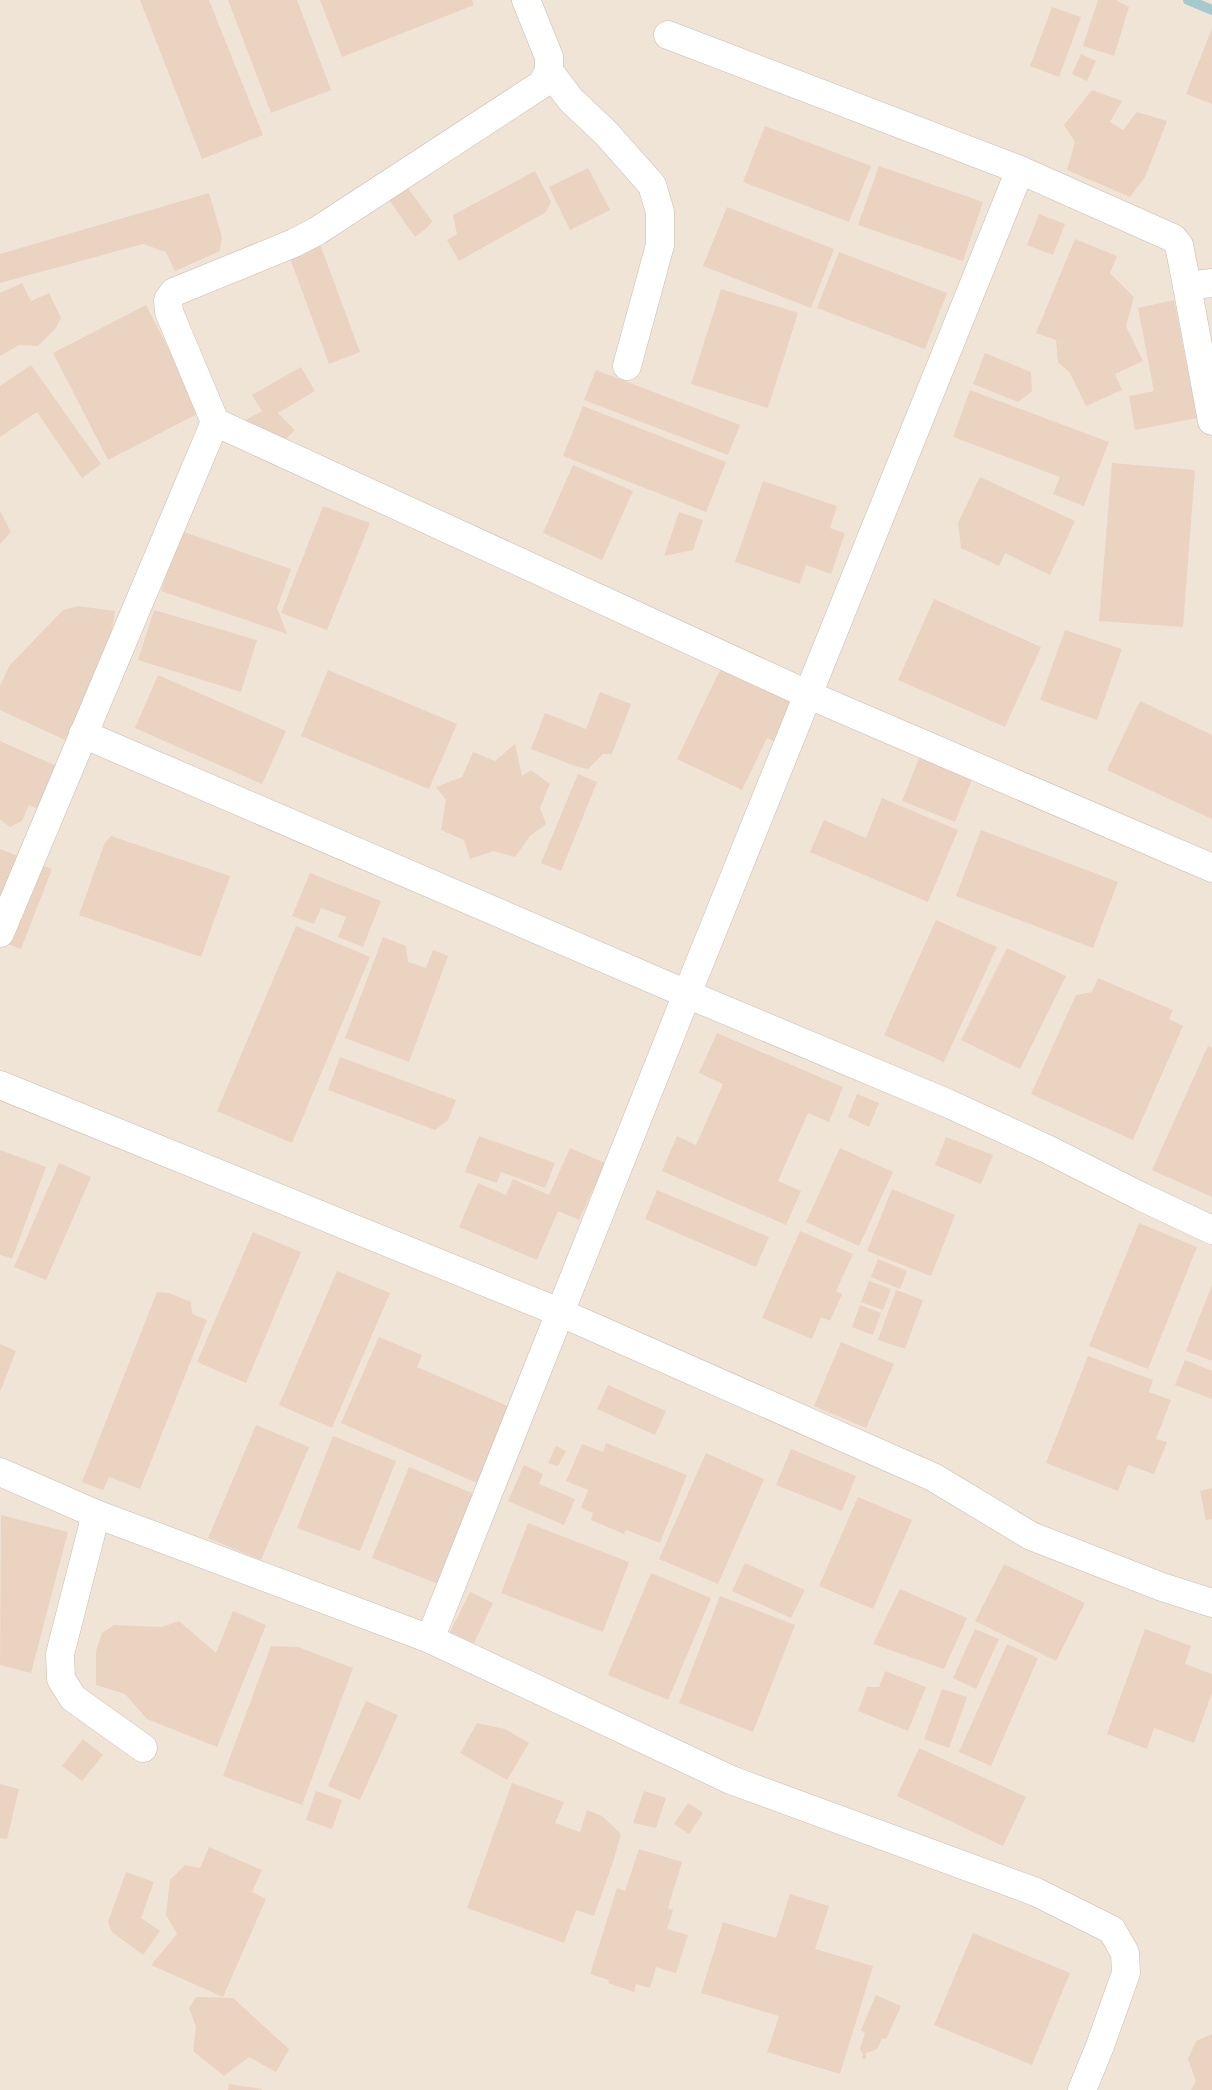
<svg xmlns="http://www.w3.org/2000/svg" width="1212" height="2090" font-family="Rubik,sans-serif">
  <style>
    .residential { fill: #f0e4d6 }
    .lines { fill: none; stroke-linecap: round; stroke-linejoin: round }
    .stream { stroke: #a6c9d0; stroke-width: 10 }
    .building { fill: #ebd3c2 }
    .minor-casing { stroke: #c9bbae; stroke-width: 29 }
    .minor { stroke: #fff; stroke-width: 28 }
  </style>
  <rect width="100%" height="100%" fill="#f9f2e7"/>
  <rect class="residential" x="0" y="0" width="1212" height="2090"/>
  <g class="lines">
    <path class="stream" d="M1188,0L1212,10"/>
  </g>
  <g class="building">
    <path d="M140,0H209L263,135L202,159Z"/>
    <path d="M228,0H297L331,90L271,113Z"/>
    <path d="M320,0H472L474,5L342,57Z"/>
    <path d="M1098,0H1116L1129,7L1114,56L1083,46Z"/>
    <path d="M1052,7L1081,17L1059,77L1030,66Z"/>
    <path d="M1212,28V104L1186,94Z"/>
    <path d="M1081,54L1096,61L1087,81L1072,74Z"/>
    <path d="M1092,90L1122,101L1110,122L1123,130L1137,112L1167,121L1145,177L1130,197L1067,170L1075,142L1064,125Z"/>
    <path d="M765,126L871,166L849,222L743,182Z"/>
    <path d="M879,166L983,202L963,261L858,225Z"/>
    <path d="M588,168L610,210L570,230L549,187Z"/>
    <path d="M535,171L551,202L546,212L459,261L447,240L457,234L453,215Z"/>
    <path d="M405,184L432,221L428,227L415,237L387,197Z"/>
    <path d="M209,193L222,237L220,251L175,271L166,252L143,244L0,283V254Z"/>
    <path d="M727,207L834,249L811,308L703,266Z"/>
    <path d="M1039,214L1065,224L1053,255L1027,245Z"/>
    <path d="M318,239L360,352L329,364L287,250Z"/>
    <path d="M1075,239L1117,256L1110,273L1134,297L1126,326L1143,361L1115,374L1122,390L1086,406L1070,373L1058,362L1056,340L1036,333Z"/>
    <path d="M839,252L947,293L925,349L817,308Z"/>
    <path d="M22,283L31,301L49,293L61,318L56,328L38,346L19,345L0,356V293Z"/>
    <path d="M721,289L798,313L768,408L691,384Z"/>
    <path d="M1174,300L1197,418L1135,430L1129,396L1154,391L1138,308Z"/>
    <path d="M146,305L201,412L108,460L53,353Z"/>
    <path d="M985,353L1031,372L1032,391L1018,402L973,384Z"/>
    <path d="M31,365L101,464L82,478L37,412L0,437V386Z"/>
    <path d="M301,367L315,391L278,413L295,430L268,456L244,421L262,411L252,395Z"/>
    <path d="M596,370L740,425L728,455L584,400Z"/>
    <path d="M970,390L1109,442L1084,506L1053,494L1060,477L953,437Z"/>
    <path d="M583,406L726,462L706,512L563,456Z"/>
    <path d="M1112,463L1195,470L1183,627L1099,621Z"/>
    <path d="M573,465L633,491L602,560L543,533Z"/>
    <path d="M980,477L1075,521L1050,575L1005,553L999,566L961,548L958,523Z"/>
    <path d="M763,481L837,506L830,528L845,533L831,574L806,565L800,584L735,562Z"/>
    <path d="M323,506L370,523L327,630L281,613Z"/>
    <path d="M0,511L11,532L0,544Z"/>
    <path d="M679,512L703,520L693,550L664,556Z"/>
    <path d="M181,531L291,569L277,608L287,634L161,591Z"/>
    <path d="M934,599L1041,647L1005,727L898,680Z"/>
    <path d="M78,606L115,611L102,689L76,745L0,710V686L10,665L63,610Z"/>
    <path d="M154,610L257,640L241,692L138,660Z"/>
    <path d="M1065,630L1122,649L1097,720L1040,700Z"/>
    <path d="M723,664L804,704L783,746L767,738L742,790L677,759Z"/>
    <path d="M328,670L457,724L429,789L301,736Z"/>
    <path d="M158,675L286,731L262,784L135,728Z"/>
    <path d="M600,692L631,704L612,754H603L588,769L578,767L531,749L545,713L586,729Z"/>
    <path d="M1140,701L1212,735V819L1107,770Z"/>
    <path d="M0,741L63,769L43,811L29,805L22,821L10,827L0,819Z"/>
    <path d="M515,744L522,776L531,770L550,784L540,808L546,824L530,836L515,857L494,851L470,859L464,840L441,830L446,800L436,787L462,777L473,752L495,761Z"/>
    <path d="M922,751L975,772L955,822L902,801Z"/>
    <path d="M578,774L597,782L561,871L541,863Z"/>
    <path d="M882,798L958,830L928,902L810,852L824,820L866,838Z"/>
    <path d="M981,830L1118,882L1093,948L956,896Z"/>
    <path d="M111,836L230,876L201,957L79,915L105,842Z"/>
    <path d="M0,849L52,869L21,949L0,941Z"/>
    <path d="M310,873L381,901L363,947L338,937L346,917L321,908L314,924L292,916Z"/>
    <path d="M936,920L997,947L944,1062L884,1035Z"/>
    <path d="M296,926L370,957L292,1143L217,1111Z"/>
    <path d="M383,937L406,946L408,962L426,968L433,950L448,956L409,1062L345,1038Z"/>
    <path d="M1007,948L1066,976L1020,1069L961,1040Z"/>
    <path d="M1098,978L1173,1010L1169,1019L1183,1026L1133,1140L1031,1094L1076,995L1092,992Z"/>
    <path d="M717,1033L843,1087L829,1122L808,1113L778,1181L801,1191L786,1225L662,1171L677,1136L696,1145L723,1084L699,1073Z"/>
    <path d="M1208,1046L1212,1048V1197L1152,1170Z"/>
    <path d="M340,1057L456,1100L448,1120L435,1130L328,1090Z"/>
    <path d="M857,1094L879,1103L869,1127L848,1117Z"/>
    <path d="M479,1136L555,1163L545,1188L501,1172L497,1183L465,1172Z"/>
    <path d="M946,1137L993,1155L981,1184L935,1165Z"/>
    <path d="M570,1148L605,1163L579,1220L558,1211L537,1260L459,1227L478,1183L506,1195L513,1179L549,1195Z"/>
    <path d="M840,1148L893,1172L859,1246L806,1222Z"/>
    <path d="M0,1150L46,1167L12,1259L0,1255Z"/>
    <path d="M59,1163L91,1177L46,1280L14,1267Z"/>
    <path d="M892,1189L955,1215L931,1276L867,1251Z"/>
    <path d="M657,1190L769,1237L756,1267L645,1219Z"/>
    <path d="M1139,1223L1197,1247L1148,1369L1089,1346Z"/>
    <path d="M800,1231L853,1254L836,1291L842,1294L830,1321L821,1317L812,1339L762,1318Z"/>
    <path d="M253,1232L301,1252L246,1383L197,1362Z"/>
    <path d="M878,1259L907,1271L900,1289L871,1277Z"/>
    <path d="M337,1271L390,1293L332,1428L279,1405Z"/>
    <path d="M869,1281L891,1289L883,1310L861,1302Z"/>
    <path d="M1212,1285V1361L1186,1351Z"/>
    <path d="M896,1290L923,1300L905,1349L878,1340Z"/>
    <path d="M157,1292L169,1293L191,1302L192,1314L207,1320L140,1489L109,1477L103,1490L82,1482Z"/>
    <path d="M860,1305L881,1313L873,1335L852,1327Z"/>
    <path d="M379,1337L422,1355L417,1367L510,1407L477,1483L341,1423Z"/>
    <path d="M841,1342L894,1364L866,1428L814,1406Z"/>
    <path d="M0,1344L16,1351L0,1392Z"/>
    <path d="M1088,1356L1153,1380L1149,1392L1171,1400L1156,1439L1167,1442L1154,1474L1128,1465L1118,1491L1046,1463Z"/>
    <path d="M1185,1360L1212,1371V1399L1175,1385Z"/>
    <path d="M608,1385L666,1411L655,1435L597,1409Z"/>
    <path d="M256,1425L309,1447L261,1560L208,1538Z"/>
    <path d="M333,1436L396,1461L360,1551L297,1528Z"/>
    <path d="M606,1443L687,1475L660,1543L626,1530L624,1534L591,1520L593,1513L581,1508L588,1490L566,1481L582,1444L603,1452Z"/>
    <path d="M556,1446L566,1451L558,1466L548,1463Z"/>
    <path d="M791,1449L856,1476L842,1511L776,1485Z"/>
    <path d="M706,1453L764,1479L718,1584L659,1559Z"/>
    <path d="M524,1465L543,1474L539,1484L575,1499L564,1525L508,1501Z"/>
    <path d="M409,1467L477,1495L441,1585L372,1558Z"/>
    <path d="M1212,1488V1519L1206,1520L1200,1491Z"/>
    <path d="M858,1497L912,1520L873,1609L819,1586Z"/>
    <path d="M1,1515L68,1532L31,1673L0,1665Z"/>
    <path d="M528,1523L629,1562L603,1632L501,1593Z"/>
    <path d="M745,1563L805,1590L791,1618L732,1591Z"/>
    <path d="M1004,1564L1085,1603L1056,1661L975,1621Z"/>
    <path d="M651,1573L711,1598L668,1700L608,1675Z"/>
    <path d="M900,1589L967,1618L944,1669L873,1644Z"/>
    <path d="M470,1592L493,1603L474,1643L450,1632Z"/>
    <path d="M720,1596L795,1625L753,1732L679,1703Z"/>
    <path d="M233,1611L266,1625L217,1747L147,1719L125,1694L96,1685V1651L102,1633L114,1625L162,1627L179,1621L216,1653Z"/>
    <path d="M975,1629L999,1639L976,1689L953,1678Z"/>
    <path d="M1145,1629L1191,1646L1185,1664L1212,1674V1693L1194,1743L1154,1728L1147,1749L1107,1734Z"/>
    <path d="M1007,1644L1038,1658L991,1766L959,1752Z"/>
    <path d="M271,1646L298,1647L353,1668L302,1805L223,1776Z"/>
    <path d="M885,1671L926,1687L908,1731L858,1711L867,1687H879Z"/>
    <path d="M942,1689L967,1697L949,1748L924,1739Z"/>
    <path d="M366,1701L398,1715L360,1800L328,1786Z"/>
    <path d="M477,1723L505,1729L529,1743L507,1780L460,1753Z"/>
    <path d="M83,1739L103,1755L82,1781L62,1766Z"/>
    <path d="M919,1748L1026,1797L1003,1846L897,1796Z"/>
    <path d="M512,1783L564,1802L555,1823L580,1832L587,1810L602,1816L621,1834L613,1862L594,1916L576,1910L564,1943L467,1908Z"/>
    <path d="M0,1784L19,1789L7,1839L0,1838Z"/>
    <path d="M316,1791L342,1800L332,1829L306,1820Z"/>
    <path d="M644,1791L666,1798L656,1828L633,1823Z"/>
    <path d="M688,1803L703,1813L689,1834L674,1824Z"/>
    <path d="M209,1847L262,1870L252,1892L266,1899L223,1997L151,1965L177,1934L166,1915L170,1880L185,1865L200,1868Z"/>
    <path d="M639,1849L682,1862L668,1908L673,1910L667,1929L688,1935L676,1973L656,1967L650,1988L636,1984L634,1992L608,1983L609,1980L590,1974L617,1888L625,1891Z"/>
    <path d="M126,1872L154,1882L141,1918L160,1931L143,1955L112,1932L108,1922Z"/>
    <path d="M790,1894L829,1906L815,1949L873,1966L840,2074L767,2052L779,2016L701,1993L723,1922L776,1938Z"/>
    <path d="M973,1933L1070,1973L1032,2065L934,2025Z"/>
    <path d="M876,1995L901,2006L886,2039L882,2038L877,2049L866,2053V2059L862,2058L863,2054L860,2049L865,2033L861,2030Z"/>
    <path d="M196,1997L233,1998L289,2049L276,2072L249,2057L224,2076L193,2051L196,2027L189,2008Z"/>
    <path d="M1212,2034V2090H1191L1196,2081L1188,2059L1196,2041Z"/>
    <path d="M229,2084L262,2089V2090H228Z"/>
  </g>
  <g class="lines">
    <defs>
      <g id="minor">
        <path d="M526,0L549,57V71L542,84L317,231L294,243L174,292L168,300L169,312L215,422L809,695L1212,868"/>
        <path d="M668,35L1020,170L1173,238L1179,245L1187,286L1212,421"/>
        <path d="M549,71L571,100L606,133L652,185L660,212V245L627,366"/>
        <path d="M1187,286L1212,283"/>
        <path d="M83,734L687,994L947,1103L1047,1149L1140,1196L1212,1230"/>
        <path d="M0,933L215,422"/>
        <path d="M0,1085L559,1312L933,1477L1031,1536L1162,1587L1212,1603"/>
        <path d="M0,1472L96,1514L430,1639L731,1780L1036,1892L1112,1930L1125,1953L1126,1973L1100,2046L1082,2090"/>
        <path d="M96,1514L60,1654L61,1679L73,1698L143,1748"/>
        <path d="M430,1639L687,994L1020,170"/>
      </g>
    </defs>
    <use href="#minor" class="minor-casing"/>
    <use href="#minor" class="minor"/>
  </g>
</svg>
